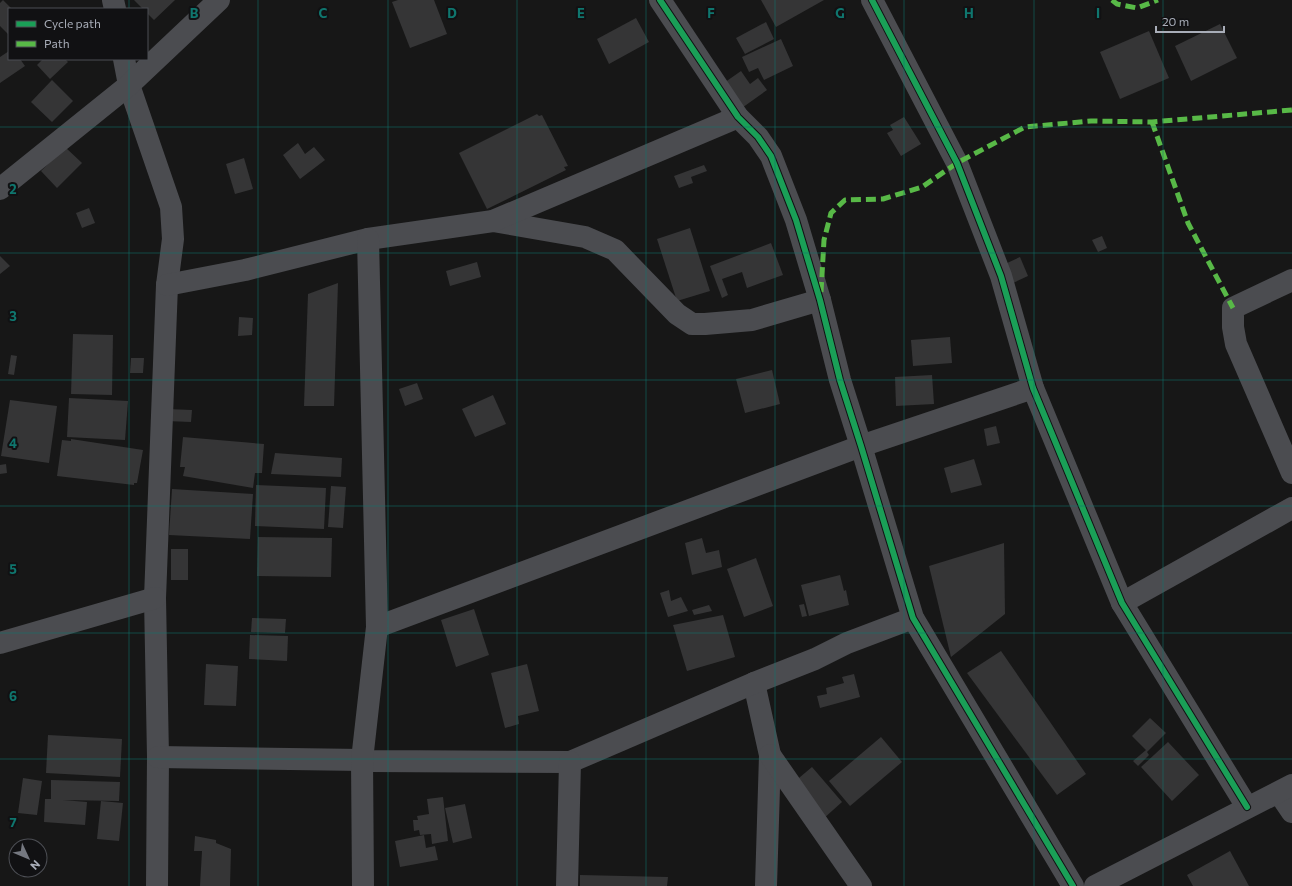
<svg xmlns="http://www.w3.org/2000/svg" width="1292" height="886" font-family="Commissioner,sans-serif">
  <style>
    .building { fill: #353536 }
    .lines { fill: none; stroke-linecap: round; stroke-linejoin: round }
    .minor { stroke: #4b4c50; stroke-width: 22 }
    .quiet { stroke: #58b947; stroke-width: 5; stroke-dasharray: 10 5; stroke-linecap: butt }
    .cycleway-casing { stroke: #111113; stroke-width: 8 }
    .cycleway { stroke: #1a9f57; stroke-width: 6 }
    .grid { fill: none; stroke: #0f766e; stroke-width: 1; stroke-opacity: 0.55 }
    .grid-label { font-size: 13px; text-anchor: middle; font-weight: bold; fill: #0f766e; stroke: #111113; stroke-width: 4; stroke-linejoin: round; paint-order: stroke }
  </style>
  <rect width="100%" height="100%" fill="#171717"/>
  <g class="building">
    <path d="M3,0L12,9H9V35L0,26V3Z"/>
    <path d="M134,0H175L154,20L147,13V9H143Z"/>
    <path d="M398,0H434L447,34L410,48L392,2Z"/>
    <path d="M761,0H824L776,27Z"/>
    <path d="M636,18L649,42L609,64L597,39Z"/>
    <path d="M766,22L774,39L745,54L736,38Z"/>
    <path d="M1220,24L1237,58L1191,81L1175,46Z"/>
    <path d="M1149,31L1169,78L1120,99L1100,52Z"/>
    <path d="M781,39L793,66L764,80L758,68L749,72L742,57Z"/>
    <path d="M9,51V59H20L25,66L0,83V57Z"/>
    <path d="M43,59H65L68,62L50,79L37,65Z"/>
    <path d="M741,71L750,84L758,78L767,90L739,110L721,85Z"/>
    <path d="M52,80L73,101L52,122L31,102Z"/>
    <path d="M537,114L539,116L542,115L568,166L564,167L566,170L487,209L459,153Z"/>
    <path d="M904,117L921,144L901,156L887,133L893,130L890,125Z"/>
    <path d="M298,143L305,154L314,147L325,160L300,179L283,155Z"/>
    <path d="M65,147L82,163L57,188L41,171Z"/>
    <path d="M244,158L253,189L235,194L226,164Z"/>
    <path d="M704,165L707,171L691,177L693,183L679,188L674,176Z"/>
    <path d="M89,208L95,223L82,228L76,213Z"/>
    <path d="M690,228L710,291L677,301L657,239Z"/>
    <path d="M1102,236L1107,248L1098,252L1092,240Z"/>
    <path d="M771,243L783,275L747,288L742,272L722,279L728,295L722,298L710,266Z"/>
    <path d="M0,256L10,266L0,274Z"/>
    <path d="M1020,257L1028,276L1013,283L1005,264Z"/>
    <path d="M477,262L481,277L450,286L446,271Z"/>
    <path d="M338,283L334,406H304L308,294Z"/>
    <path d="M239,317L253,318L252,335L238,336Z"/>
    <path d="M73,334L113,335L112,395L71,394Z"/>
    <path d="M950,337L952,363L913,366L911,340Z"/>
    <path d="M11,355L17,356L14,375L8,374Z"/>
    <path d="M131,358H144L143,373H130Z"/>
    <path d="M772,370L780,404L745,413L736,379Z"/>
    <path d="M932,375L934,404L896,406L895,377Z"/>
    <path d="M417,383L423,399L405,406L399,389Z"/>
    <path d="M493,395L506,424L475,437L462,409Z"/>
    <path d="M69,398L128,401L125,440L67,437Z"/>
    <path d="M10,400L57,406L49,463L1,456Z"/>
    <path d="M167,409L192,410L191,422L166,421Z"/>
    <path d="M996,426L1000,443L987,446L984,429Z"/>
    <path d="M183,437L264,444L262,473H255L253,488L183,476L185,467H180Z"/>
    <path d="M71,439L143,450L137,483H134V485L57,476L62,440L71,441Z"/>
    <path d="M275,453L342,458L341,477L271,474Z"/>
    <path d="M974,459L982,485L951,493L944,468Z"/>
    <path d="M6,464L7,473L0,474V465Z"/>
    <path d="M256,485L326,488L324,529L255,526Z"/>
    <path d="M331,486L346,487L343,528L328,527Z"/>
    <path d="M172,489L253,494L250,539L169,535Z"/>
    <path d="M258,537L332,538L331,577L257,576Z"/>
    <path d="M702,538L706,553L719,550L722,567L692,575L685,543Z"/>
    <path d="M1004,543L1005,614L951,657L929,566Z"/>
    <rect x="171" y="549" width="17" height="31"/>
    <path d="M756,558L773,606L744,617L727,569Z"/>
    <path d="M840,575L844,591L846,590L849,605L809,616L801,585Z"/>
    <path d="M669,590L671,601L681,597L688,611L668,617L660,593Z"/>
    <path d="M804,604L807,616L802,617L799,605Z"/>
    <path d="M709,605L712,611L694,615L692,610Z"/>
    <path d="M474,609L489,655L456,667L441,620Z"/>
    <path d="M723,615L735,657L687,671L673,625Z"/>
    <path d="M252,618L286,619L285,633L251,632Z"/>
    <path d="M250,635L288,636L287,661L249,659Z"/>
    <path d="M1001,651L1086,774L1057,795L967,673Z"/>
    <path d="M206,664L238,666L236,706L204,705Z"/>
    <path d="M527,664L539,711L518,716L519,724L505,728L491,673Z"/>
    <path d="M854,674L860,697L820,708L817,696L827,694L826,688L844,683L842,677Z"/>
    <path d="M1150,718L1166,733L1147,752L1149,755L1138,766L1133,761L1146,750L1132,736Z"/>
    <path d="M48,735L122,739L120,777L46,773Z"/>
    <path d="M881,737L902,762L850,806L829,781Z"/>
    <path d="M1168,742L1199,775L1172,801L1141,767Z"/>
    <path d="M812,767L842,802L823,819L793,783Z"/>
    <path d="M23,778L42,781L37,815L18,813Z"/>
    <path d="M51,780L120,782L119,801L63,800L87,802L85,825L44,822L45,799H51Z"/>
    <path d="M443,797L448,841L432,844L431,834L420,835L419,830L414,831L413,820H418L417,816L429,814L427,799Z"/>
    <path d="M101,801L123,803L119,841L97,839Z"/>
    <path d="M465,804L472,838L453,843L445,808Z"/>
    <path d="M424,835L426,848L435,846L438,860L400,867L395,841Z"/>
    <path d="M195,836L216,840V843L231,849L230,886H200L202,851H194Z"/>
    <path d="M1230,851L1249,886H1193L1187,875Z"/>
    <path d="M580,875L668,877L667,886H580Z"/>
  </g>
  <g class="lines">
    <g class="minor">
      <path d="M113,0L115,9"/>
      <path d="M660,0L738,117L758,137L771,156L796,220L820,300L840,380L861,446L913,618L1073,886"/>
      <path d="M872,0L957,163L1001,276L1033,388L1122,603L1247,807"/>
      <path d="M124,59L129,85L171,207L173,239L167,285L155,598L158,757L157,886"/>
      <path d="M0,189L129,85L219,0"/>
      <path d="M493,221L585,237L615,250L677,314L692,324H705L752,320L820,300"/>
      <path d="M1292,280L1233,308V327L1236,344L1292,473"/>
      <path d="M167,285L245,270L368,239L493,221L738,117"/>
      <path d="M1122,603L1292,508"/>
      <path d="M377,627L861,446L1033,388"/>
      <path d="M0,643L155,598"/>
      <path d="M754,683L770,755L766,886"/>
      <path d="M770,755L861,886"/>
      <path d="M158,757L362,760L370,761L570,762L754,683L815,659L847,643L913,618"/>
      <path d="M1279,793L1292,812"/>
      <path d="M363,886L362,760L377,627L368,239"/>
      <path d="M567,886L570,762"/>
      <path d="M1095,886L1292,785"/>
    </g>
    <g class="quiet">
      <path d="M1112,0L1117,4L1137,8L1158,0"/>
      <path d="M1152,122L1188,223L1233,308"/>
      <path d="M821,292L824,240L831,213L845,200L883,199L922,187L957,163L1025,127L1091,121L1152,122L1292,110"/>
    </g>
    <defs>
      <g id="cycleway">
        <path d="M660,0L738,117L758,137L771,156L796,220L820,300L840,380L861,446L913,618L1073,886"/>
        <path d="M872,0L957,163L1001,276L1033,388L1122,603L1247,807"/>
      </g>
    </defs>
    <use href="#cycleway" class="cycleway-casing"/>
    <use href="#cycleway" class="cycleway"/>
  </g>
  <path class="grid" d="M129,0V9M258,0V886M388,0V886M517,0V886M646,0V886M775,0V886M904,0V886M1034,0V886M1163,0V886M129,59V886M0,127H1292M0,253H1292M0,380H1292M0,506H1292M0,633H1292M0,759H1292"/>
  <g class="grid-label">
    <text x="194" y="18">B</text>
    <text x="323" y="18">C</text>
    <text x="452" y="18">D</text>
    <text x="581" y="18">E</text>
    <text x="711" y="18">F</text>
    <text x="840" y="18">G</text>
    <text x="969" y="18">H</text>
    <text x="1098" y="18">I</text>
    <text x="13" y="194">2</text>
    <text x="13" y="321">3</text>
    <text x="13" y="448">4</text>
    <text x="13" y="574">5</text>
    <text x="13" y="701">6</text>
    <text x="13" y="827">7</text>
  </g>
  <rect x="8" y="8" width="140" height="52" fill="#111113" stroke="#4d4f55"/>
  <rect x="16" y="21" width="20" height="6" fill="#1a9f57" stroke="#4d4f55"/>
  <text x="44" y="28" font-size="12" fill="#a8adb8">Cycle path</text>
  <rect x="16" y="41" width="20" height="6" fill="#58b947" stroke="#4d4f55"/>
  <text x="44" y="48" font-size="12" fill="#a8adb8">Path</text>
  <g transform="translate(28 858) rotate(134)"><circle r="19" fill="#111113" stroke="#4d4f55"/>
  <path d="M0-3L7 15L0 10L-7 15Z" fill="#757880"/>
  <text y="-6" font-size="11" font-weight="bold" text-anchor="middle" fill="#a8adb8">N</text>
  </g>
  <path d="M1156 26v6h68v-6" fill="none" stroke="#a8adb8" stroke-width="2"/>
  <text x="1162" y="26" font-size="12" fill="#a8adb8" stroke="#111113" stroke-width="3" paint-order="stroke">20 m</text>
</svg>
